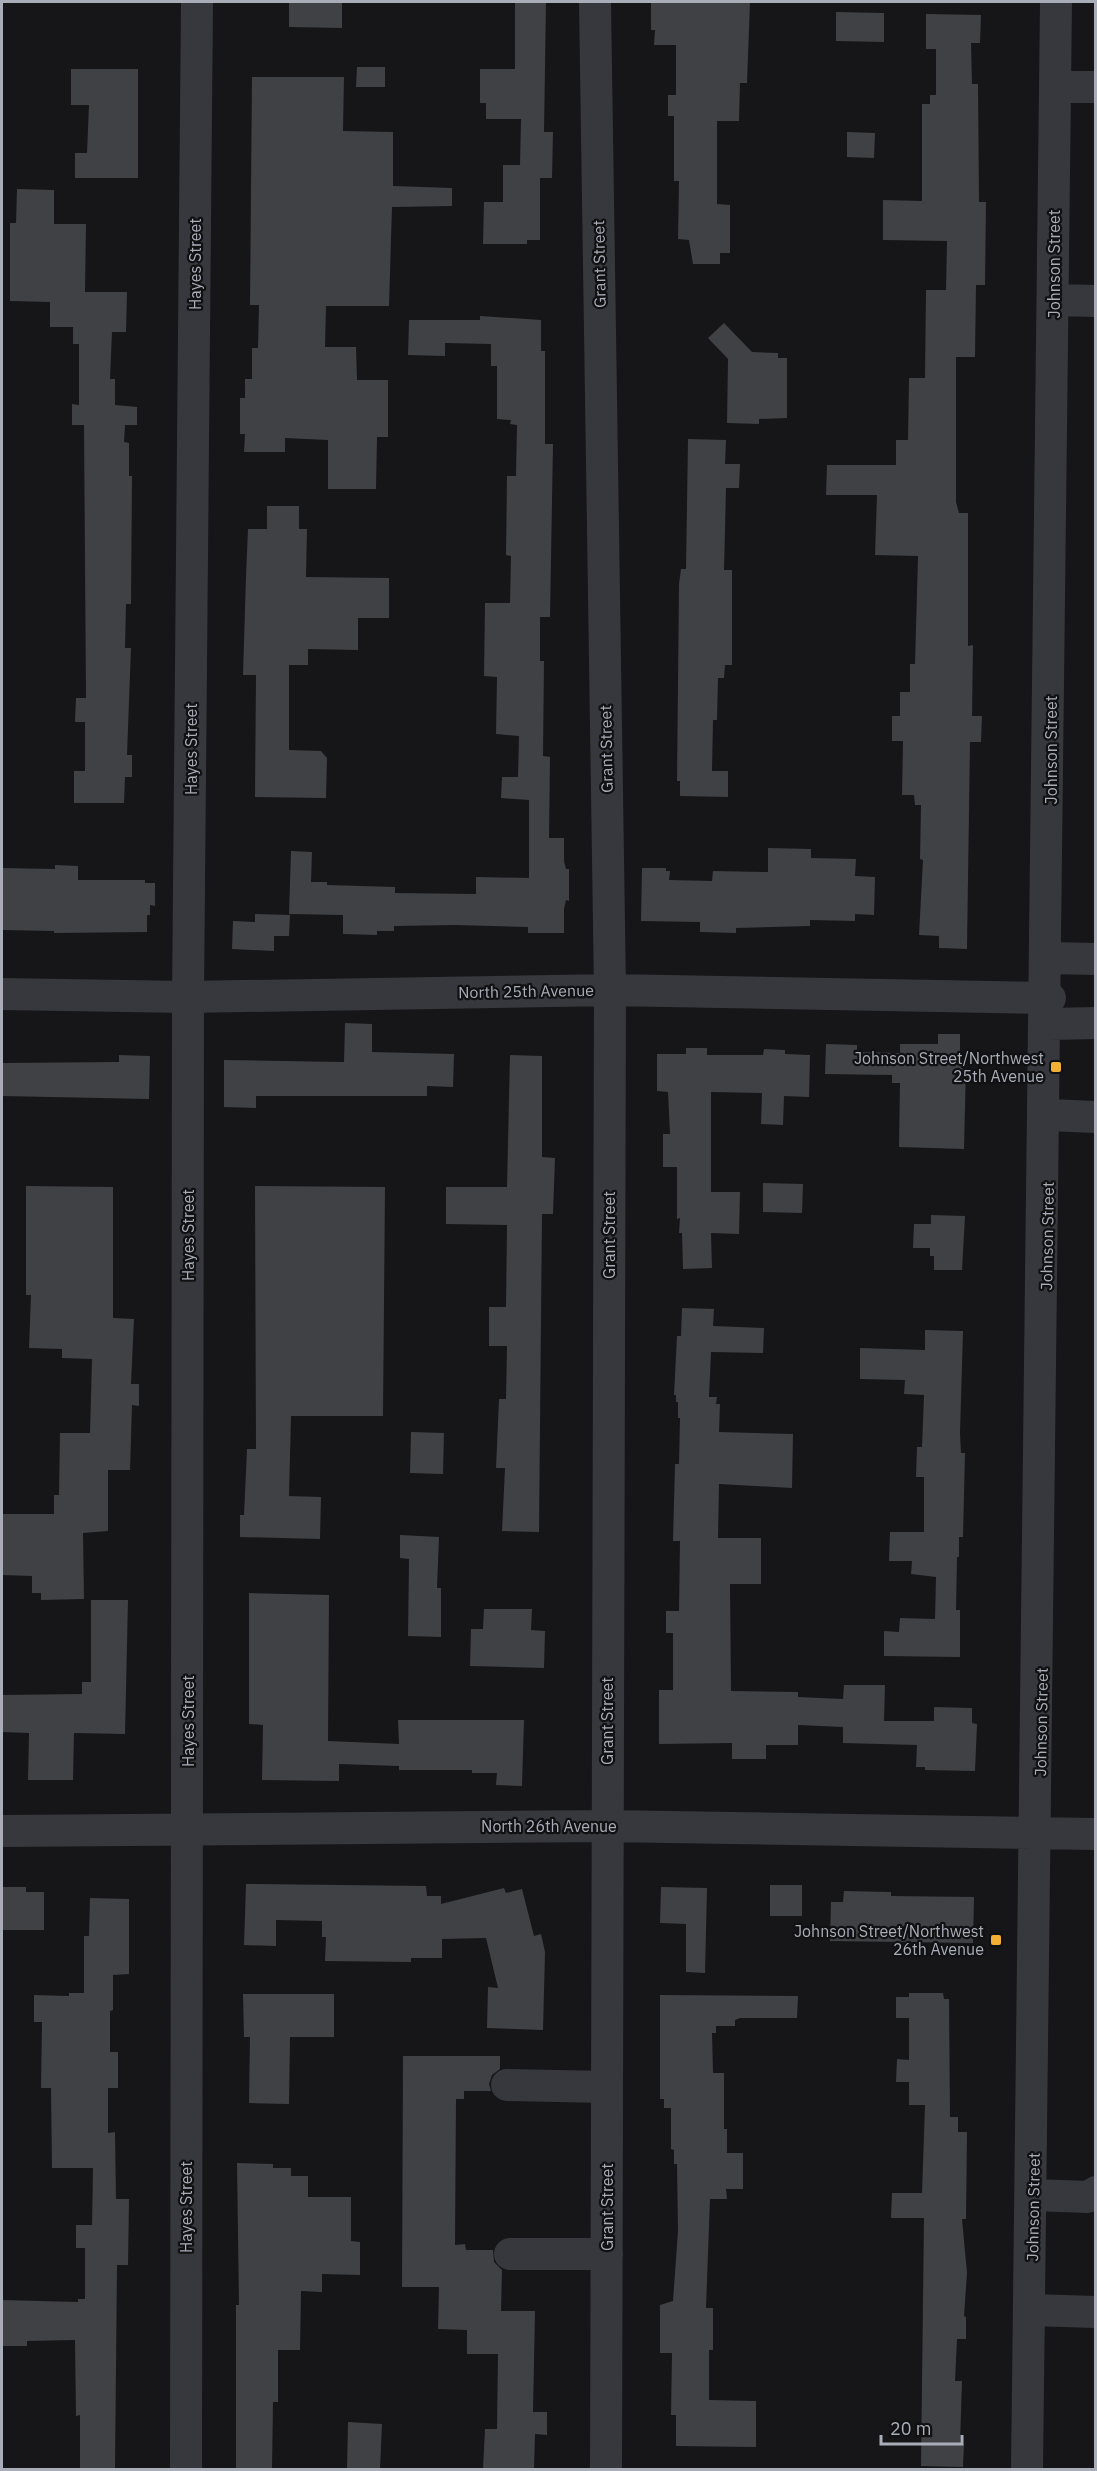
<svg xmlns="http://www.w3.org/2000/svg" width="1097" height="2471" viewBox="0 0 1097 2471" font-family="'IBM Plex Sans',sans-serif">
<rect width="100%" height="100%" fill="#161618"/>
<path fill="#404145" d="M289,2h53v26l-53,-1z
M515,2h31l-2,130h9l-1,46h-12v62h-13v4h-44l1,-42h19v-37h17l1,-46h-35v-16h-6v-34h35z
M651,2h99l-3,81h-7l-1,38h-22v83l13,1v48h-10v11h-27l-4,-24 -11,-1 1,-58h-5v-65h-6v-21h8v-50h-22l1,-15h-4z
M836,12l48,1v29l-48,-1z
M926,14l55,1 -1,28h-9l1,41h6l1,118h7l-1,83h-9l-1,72h-19v145l3,11h9v133l5,-1 -1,71h10l-1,26h-11l-3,207 -28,-1v-12l-20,-1 4,-75 -3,-1 1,-54h-6l-1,-10h-12l1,-54h-11v-25h8v-24h10v-28h5l3,-108 -43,-1 2,-60h-51l1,-30h69v-25h12l1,-62h16l1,-88h20l1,-49 -64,-1v-40l39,1v-97h8v-9h6v-46h-10z
M357,67h28v20h-29z
M71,69h67v109h-63v-25h12l2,-48h-18z
M252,77h92l-1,54 50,1v54l59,2v18l-60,1 -3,99h-63l-1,41h31l1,33h31v57h-11l-1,52h-48v-49l-43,-2v14h-41l1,-18h-5v-36h5v-19h7v-31h6l1,-43h-9z
M847,132l28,1 -1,25 -27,-1z
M17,189l37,1v34h32l-1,68h42l-1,40h-14l-2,47h5v26l22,2v18h-12l-1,17 5,1v33h3l-1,128h-5l-1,44h6l-4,107h5v22h-7l-1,26h-50v-32h11v-49h-10l1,-24h10l-2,-273h-12v-21l7,1v-61h-6v-17h-23v-25l-40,-1v-78h6z
M480,316l61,4v31h4v93h8l-3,173h-10v44h4l-1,95 7,1 -1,81h15v23l2,8h3v32l-3,-1 -2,9v24h-36v-6l-73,-2 -61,1v5h-17v4l-34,-1v-19l-54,-1 2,-63 21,1 -1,30h16v3l68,2v6l81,1v-17l53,1v-78l-28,-2 1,-21h16l1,-41 -23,-2 1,-57 -13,-1 1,-73h25l1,-47 -5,-1 1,-79h9l1,-51 -7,-1 1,-4 -14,-1v-53h-6v-22l-46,-1v13l-37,-1 1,-35h71z
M724,323l28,29 26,1v5h9v60l-28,1v5l-32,-1 1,-64 -20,-21z
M688,439l38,1 -1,24h15l-1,24h-13l-2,82h8v95h-7l-1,13h-6l-1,42h-4l-1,51h16v26l-48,-1v-15h-3l2,-197 2,-15h5z
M267,506h32v23h8l-1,48 83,1v40h-31v32l-50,-1v16h-19v85l32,1 6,7 -1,40 -71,-1 1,-122h-13l3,-99 2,-47h19z
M768,848l43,1v9l45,1 -1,17 20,1 -1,38 -19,-1v7l-45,-1v6l-74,2v5l-36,-1v-10l-59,-1 1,-53h24v3h4l-1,9 43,1 1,-10 55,1z
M55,865l23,1v14h67v3h10v23l-5,-1v10h-3v17l-93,1v-2l-52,-1v-62l53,1z
M255,914l35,1 -1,21h-15v15l-42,-2 1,-28 22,1z
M345,1023l27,1v28l82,2 -1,33 -26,-1v10h-171v12l-32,-1v-47l120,2z
M938,1034h22v30l6,1 -2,84 -65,-2 1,-64h-8v-8l-67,-1 1,-30 31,1v7l43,1v-9h38z
M686,1048h21v7h56l1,-6 21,1v4l25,1 -1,42 -25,-1 -1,29 -22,-1 1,-31 -51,-1v100h29l-1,42 -28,-1 1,35 -29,1 -1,-36h-3l1,-15 -3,1v-52h-14v-33h7l-2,-42 -11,-1v-37h29z
M119,1055l31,1 -1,43 -147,-3v-33l117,-1z
M510,1055l32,1v101l13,1 -2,56h-11l-3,318 -37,-1 3,-63h-9l3,-69h7l1,-53h-18v-39h17l1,-82 -61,-1v-37h61z
M763,1183l40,1 -1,29 -39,-1z
M26,1186l87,1v131l21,1 -3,65h8v22l-7,-1 -2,65h-22v61l-25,2 1,66 -43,1v-7h-9v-17l-30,-1v-61h52v-19h5l1,-62h30l2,-74 -30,-1v-9l-33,-1 2,-53h-5z
M255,1186l130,1 -2,229h-92l-2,80 32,1 -1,42 -80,-2v-22h4l3,-66h9z
M931,1215l34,1 -3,54h-28v-14h-4v-8h-17l1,-24h17z
M682,1308l32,1 -1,17 51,2 -1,25 -52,-1 -2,45h8l-1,7h4l-1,28 74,2 -1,54 -73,-4 -1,54h43v46h-31l1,107 67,1v5l45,2 1,-14h41l-1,36h50v-14l38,1v15l5,1 -2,47 -50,-1v-3h-9l1,-22 -74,-2v-16l-45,-2v20h-32v14h-34v-16l-73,1v-54h14v-57h-7v-22h13l1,-70h-7l2,-77h4l1,-46h-2v-16h-2v-7h-2l3,-59h4z
M925,1330l38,1 -3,102 1,20h4l-2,84h-4v20h-2l-1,53h4v47l-76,-1v-25l15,1 1,-14 35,1 1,-42 -25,-3 1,-13h-23l1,-29h34v-55h-8l1,-30h5l2,-52 -20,-1 1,-14 -45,-1v-31l65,2z
M411,1432l33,1 -1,41 -33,-1z
M400,1535l39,2 -2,51h4v49l-33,-1 1,-77 -9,-1z
M249,1593l80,2 -1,146 71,3 -1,-24h126l-2,66 -26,-1 1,-12h-25v-3h-73v-4l-60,-2v17l-77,-1 1,-55 -14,-1z
M91,1600h37l-3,134 -51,-1 -1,47h-45l1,-47 -27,-1v-37l80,-1v-12h9z
M484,1609h48l-1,21 14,1 -1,37 -74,-2 1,-37h12z
M246,1884l180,2 1,10h14v8l63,-16 2,5 16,-4 12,47 7,-2 4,18 -2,78 -56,-2 1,-41 10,1 -12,-50 -44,1v19h-31v4l-86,-1 1,-24h-4v-16l-46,-1v26l-32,-1z
M770,1885h32v31h-32z
M2,1887h24v5h18v38h-42z
M661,1887l46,1 -2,85 -19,-1v-48l-26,-1z
M844,1891l47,1v4l83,1 -1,46 -143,-2 1,-39h12z
M90,1898l39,1v75l-16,1v35l-3,1v41h8v36h-10v45l7,-1 1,67h13l-1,66h-11l-2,204h-35v-54l-4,1 -1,-76 -48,1v5h-25v-46l76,2v-3h7v-51h-9v-23h16l1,-57h-41l-1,-80h-10l1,-66h-8v-27l35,1v-3h15v-57h5z
M909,1993h34l1,6h5l1,118h8v15h9l-1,87h-4l5,54 -3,43 2,1v22h-9l-2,42h7l-2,63h4l-1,23 -42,-1 3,-248h-33l1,-25h30l3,-88h-16v-23h-13l1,-23 12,1v-42h-13v-21h13z
M243,1994h91v43h-44l-1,67 -40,-1 1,-66h-6z
M660,1995l138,1 -1,22h-57l-5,2v6h-19v7h-4l1,40h11v56h3v24h16v36h-17l1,10h-17l-4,109h7v42h-4v50l47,1v46l-80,-1v-31h-5l1,-62h-12v-48l13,-4 5,-70 -1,-67h-3v-14l-3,-1v-41h-7v-9h-4z
M403,2056h97v13l-8,6 -3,9 2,7h-27v8h-8l-1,146 10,-1 1,6h27l1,12 8,8 -1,41h34l-2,101h14v23l-12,-1 -1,35h-51l2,-40h12l1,-75h-31v-24l-29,-1 1,-42h-37z
M237,2163l36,1v4h18v8h17v21h43v44l9,1v33l-38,-1v18l-21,-1 -1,59h-22v52h-5l-1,67h-36v-164h3z
M348,2422l34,2 -2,45h-33z"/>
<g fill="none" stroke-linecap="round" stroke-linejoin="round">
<path stroke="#37383d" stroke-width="32" d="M595,2l15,988 -4,1480
M1055,87h41
M1054,300l42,1
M1050,958l46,1
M2,994l186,3 422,-7 440,8
M1050,1024l46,-1
M1048,1115l48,2
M2,1831l605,-5 489,8
M507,2085l100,2
M1033,2195l55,2 8,-5
M510,2254h97
M1031,2310l65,2
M186,2470l2,-1473 9,-995
M1027,2470c17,-823 25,-1646 29,-2468"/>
</g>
<g fill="#f2b134" stroke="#111113" stroke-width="2">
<rect x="1050" y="1061" width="12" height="12" rx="3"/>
<rect x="990" y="1934" width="12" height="12" rx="3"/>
</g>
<g text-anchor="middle" stroke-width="4.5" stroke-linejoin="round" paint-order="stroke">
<g font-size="16" fill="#a8adb8" stroke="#111113">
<text transform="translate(195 264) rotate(-90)" y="6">Hayes Street</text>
<text transform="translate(599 264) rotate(-91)" y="6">Grant Street</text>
<text transform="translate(1054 264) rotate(-90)" y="6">Johnson Street</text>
<text transform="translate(191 749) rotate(-90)" y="6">Hayes Street</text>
<text transform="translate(606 749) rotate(-91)" y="6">Grant Street</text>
<text transform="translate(1051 750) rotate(-90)" y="6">Johnson Street</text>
<text transform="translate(526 991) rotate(-1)" y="6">North 25th Avenue</text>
<text transform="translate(188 1235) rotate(-90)" y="6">Hayes Street</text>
<text transform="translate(609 1235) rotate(-90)" y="6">Grant Street</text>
<text transform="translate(1047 1236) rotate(-89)" y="6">Johnson Street</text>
<text transform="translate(188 1721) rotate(-90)" y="6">Hayes Street</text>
<text transform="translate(607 1721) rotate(-90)" y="6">Grant Street</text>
<text transform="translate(1041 1722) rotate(-89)" y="6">Johnson Street</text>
<text x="549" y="1832">North 26th Avenue</text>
<text transform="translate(186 2207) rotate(-90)" y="6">Hayes Street</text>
<text transform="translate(607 2207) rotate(-90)" y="6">Grant Street</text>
<text transform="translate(1033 2207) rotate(-89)" y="6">Johnson Street</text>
</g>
<g font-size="16" fill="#a8adb8" stroke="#111113" text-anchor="end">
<text x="1044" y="1064">Johnson Street/Northwest<tspan x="1044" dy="18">25th Avenue</tspan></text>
<text x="984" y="1937">Johnson Street/Northwest<tspan x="984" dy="18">26th Avenue</tspan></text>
</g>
</g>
<rect width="1097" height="2471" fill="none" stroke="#a8adb8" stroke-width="6"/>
<path d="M881 2435v9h81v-9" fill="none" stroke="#a8adb8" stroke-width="3"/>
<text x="890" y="2435" font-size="18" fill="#a8adb8" stroke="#111113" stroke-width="4.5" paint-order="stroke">20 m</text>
</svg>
